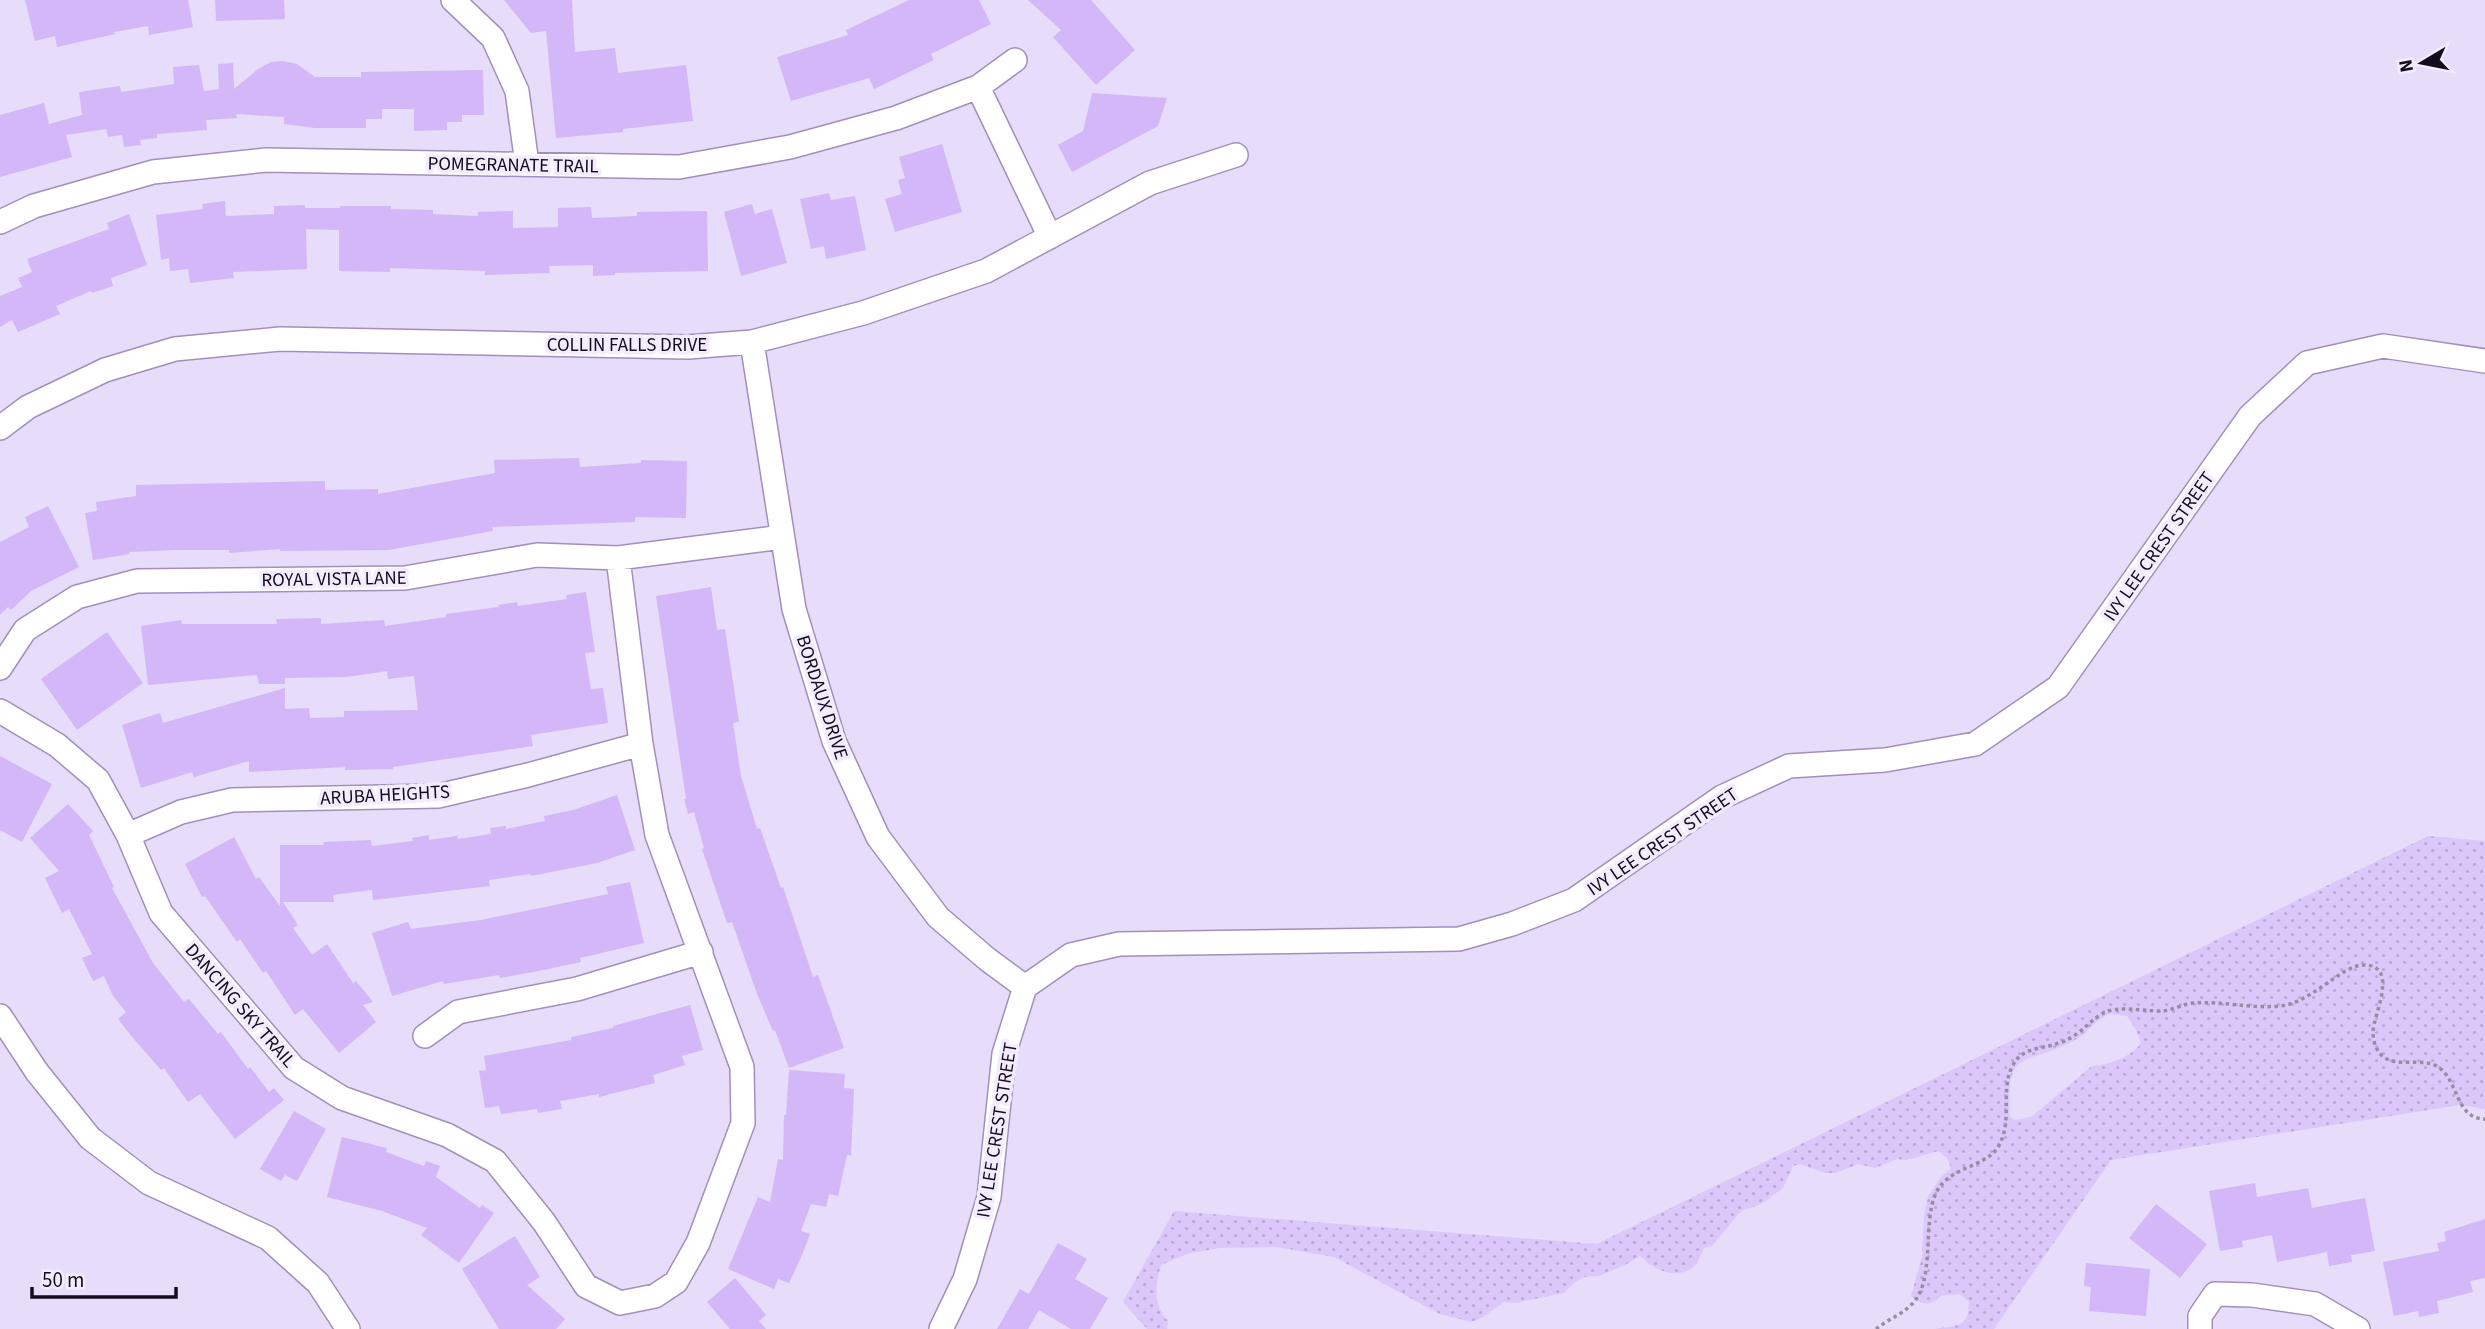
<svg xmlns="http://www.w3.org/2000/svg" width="2485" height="1329" viewBox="0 0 2485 1329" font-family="'Source Sans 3',sans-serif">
<defs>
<pattern id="grass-dots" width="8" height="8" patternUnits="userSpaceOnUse" patternTransform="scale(1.75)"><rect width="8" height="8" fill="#dcc7fa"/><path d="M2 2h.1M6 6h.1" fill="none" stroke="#bcaad6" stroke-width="1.8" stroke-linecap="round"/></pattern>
</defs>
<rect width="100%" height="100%" fill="#e7dcf9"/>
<path fill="url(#grass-dots)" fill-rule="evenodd" d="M2428,836l57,5v268l-25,-4 -349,55 -117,169h-59c21,-4 34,0 34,-27l-9,-8 -19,2c-11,11 -19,9 -30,0l11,-39 2,-41 4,-19 12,-19 11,-10 -4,-10 -9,-7 -32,9 -9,-1 -22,9 -17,-4 -22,9h-11l-25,-9 -7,2 -10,22 -22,16 -20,7 -29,35 -8,2c-3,7 -6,16 -12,20 -18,12 -39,1 -52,-12l-15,9 -26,11 -15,1 -9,5 -11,11 -48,10 -12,-1 -21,15 -11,5 -32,-8 -106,-57 -57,-10 -58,1 -32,6 -26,11c-6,21 -8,40 7,56l-1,8h-20l-24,-27 51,-91 423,33zM2110,1014l17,2 9,14 5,13c-9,14 -33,22 -49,23l-61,51 -16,3 -5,-3c-5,-73 17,-50 65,-77 13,-7 20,-20 35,-26z"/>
<path fill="#d3b7f8" d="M25,0h163l5,27 -44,8 -1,-9 -34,6 1,2 -58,13 -2,-11 -20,5z
M215,0h69l1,19 -69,2z
M504,0h68l3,52 40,-4 3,25 68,-8 7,56 -70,8v3l-67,6 -10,-107 -15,2z
M909,0h70l12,24 -60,30 3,6 -60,29 -5,-11 -78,23 -14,-44 71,-22 -2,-5z
M1028,0h63l44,50 -39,35 -43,-48 8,-7z
M283,61l14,3 18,13h46v-5l122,-2 1,45h-22v7h-15v8l-33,1v-22h-32v10h-16v9h-51l-31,-4v-7l-48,-3 1,4 -31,2 1,10 -50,4v4l-17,2 1,5 -17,2 -2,-12 -14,2 -2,-8 -40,6 6,22 -72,20v-62l44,-12 5,21 33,-9 -3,-23 41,-6 1,6 53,-8 -1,-17 26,-2 5,26 15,-2 -1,-25 15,-1 1,26 24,-20 13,-7z
M1092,93l75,5 -9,28 -86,46 -14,-27 25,-14z
M942,144l20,68 -67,20 -10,-33 17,-5 -4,-14 7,-2 -6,-21z
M829,193l2,7 24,-4 11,54 -40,9 -2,-13 -13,3 -11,-50z
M225,201l1,15 48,-2v-8l31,-1v3h35v-2h51v3l42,1v4l45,2v-4l35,-1v17l45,-1v-19l33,-1 1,11 45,-2v-4l70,-1 1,60 -93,2v2l-22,1v-11l-44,1 1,7 -65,2v-4l-95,-3v4l-51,-1v-41l-33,-1 1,40 -74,3 1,6 -44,5 -2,-14 -18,2 -1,-13 -8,2 -5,-45 47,-6 -1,-5z
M752,204l3,10 17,-5 15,54 -46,13 -17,-64z
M129,214l18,51 -36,13 2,8 -21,7 -1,-2 -35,15 4,8 -42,18 -6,-12 -12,7v-31l22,-9 -4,-9 14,-6 -5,-13 82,-30 -2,-6z
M579,458l1,9 61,-4v-3l46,1 -1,57 -51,-1v5l-143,5 1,4 -104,19 -109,1v-2l-51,4v-3h-54l-46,2 1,2 -37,6 -8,-47 12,-2 -1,-9 40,-6v-11l189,-4v9l53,-1v5l117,-21 -1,-13z
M48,506l31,61 -48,24 -20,19 -3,-3 -8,8v-73l29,-15 -4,-10z
M711,587l6,43 8,-1 14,93 -6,1 8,53 16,53 3,-1 21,60 2,-1 30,90 5,-2 26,73 -55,20 -14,-38 -2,1 -16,-37 -25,-72 -5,1 -25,-74 2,-1 -10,-36 -6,2 -4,-15h2l-30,-203z
M586,592l9,60 -10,1 6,36 12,-1 5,35 -77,12 2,11 -140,21v2l-48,1v-3l-96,5v-11l-55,16 -2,-5 -51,16 -19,-63 38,-12 3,10 122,-35v21l24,-1 1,10 34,-1v-6l74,-1 -4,-34 -26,3 -1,-8 -40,6 -62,1v6h-26l-2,-9 -109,10 -7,-59 40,-6 1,4h95l-1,-5 45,-1v6l63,-4 1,6 61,-9v-3l53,-7 -1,-2 19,-3 1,4 49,-7 -1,-4z
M107,632l36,51 -66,47 -36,-51z
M0,756l52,28 -30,58 -22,-12z
M617,795l18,55 -38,13 -66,13 -1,-2 -41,6 1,6 -117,14 -1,-10 -39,5 1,7h-51l15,23 -5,3 19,27 15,-11 26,39 3,-2 17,21 -10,3 13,17 -37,31 -36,-44 -8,6 -29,-44 -3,2 -23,-34 -3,3 -32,-46 -3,1 -17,-33 49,-27 22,42 3,-2 21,29v-61h43l1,-3 47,-2 1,6 41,-5 -1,-3 17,-3v5l28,-4 1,3 33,-5 -1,-6 16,-2v3l39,-8 -1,-5 29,-6z
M68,804l25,27 -4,4 25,52 -2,1 41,75 31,39 5,-3 29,35 3,-2 27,37 2,-2 19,25 5,-4 10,12 -49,39 -35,-45 -12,8 -24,-34 -3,2 -28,-32 -15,-19 8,-7 -13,-16 -9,-20 -11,5 -11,-23 10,-4 -23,-45 -7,4 -17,-35 14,-7 -29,-33z
M630,882l14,61 -64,15 1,4 -37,8 -44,8 -1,-3 -55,9 -1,-3 -51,15 -20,-63 36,-11 3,7 70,-9 127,-26 -2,-7z
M690,1005l13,45 -21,6 3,9 -32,10 2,8 -56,14v-3l-39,7 2,8 -24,4 -1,-4 -36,5 -2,-8 -14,2 -6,-37 7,-1 -2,-14 87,-16v-3l42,-9v-2z
M789,1070l56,4 -1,14 10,1 -3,66h-4l-9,41 -9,-2 -3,13 -15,-3 -10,27 9,3 -8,21 -13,28 -11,-4 -4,10 -46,-20 30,-72 12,5 8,-43 5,1 1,-45h2z
M294,1111l32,18 -29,52 -12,-6 -4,6 -21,-12z
M342,1137l45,11 -1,4 38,14 2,-5 14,5 -4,11 44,31 2,-3 12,8 -35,50 -38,-28 6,-7 -45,-17 -55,-14z
M2255,1183l2,14 51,-9 4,20 53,-10 10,53 -24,4 1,7 -23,4 -2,-14 -50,10 -5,-27 -30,6 1,6 -23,4 -11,-60z
M2156,1204l51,40 -27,34 -51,-40z
M2485,1219v59l-15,3 3,11 -36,9 2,12 -20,4 -1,-6 -24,5 -11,-54 56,-11 -2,-8 9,-2 -2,-9z
M515,1236l25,41 -13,8 38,34 -9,10h-57l-37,-60z
M1058,1243l29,16 -12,20 33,19 -18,31h-19l-32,-19 -11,19h-31l23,-40 9,5z
M2086,1263l64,6 -4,47 -57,-5 2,-24 -7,-1z
M735,1278l31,37 -7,6 7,8h-36l-23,-27z"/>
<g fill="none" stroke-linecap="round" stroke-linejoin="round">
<g stroke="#a28fbc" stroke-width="26">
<path id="minor" d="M453,0l40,38 24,53 10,73
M978,87l72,150
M0,222l34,-16 119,-34 113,-12 413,7 111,-20 106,-29 82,-31 37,-27
M752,342l42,267 40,132 44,96 60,80 49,42 38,28
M0,428l28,-21 77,-37 70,-21 105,-10 408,8 64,-5 111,-29 123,-42 164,-88 86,-28
M0,668l25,-38 52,-33 60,-16 268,-3 132,-23 81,3 164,-21
M0,711l57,34 41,35 30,55 33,78 133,155 48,30 105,37 48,26 49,61 42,64 34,17 35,-7 21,-14 22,-39 45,-120 -1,-56 -85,-232 -16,-91 -23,-186
M128,835l53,-23 51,-12 206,-4 90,-21 113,-31
M0,1016l37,56 53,66 59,45 119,55 50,45 30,46
M425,1036l33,-24 119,-23 124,-37
M941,1329l24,-50 24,-82 15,-143 21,-67 46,-32 48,-11 340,-5 53,-15 62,-24 148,-103 67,-31 96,-6 90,-16 83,-57 192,-271 57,-53 76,-17 102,15
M2200,1329v-13l15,-22 37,1 63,9 43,25"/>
</g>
<path stroke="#968ca4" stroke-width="3.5" stroke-dasharray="3.5 3.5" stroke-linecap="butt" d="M1876,1329c11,-9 25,-14 35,-24 25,-22 11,-83 25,-112 13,-27 49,-25 62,-46 16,-26 1,-57 15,-82 9,-18 30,-16 46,-22 25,-8 32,-28 53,-33 16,-3 31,1 47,1 12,1 24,-8 36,-8 28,-2 57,6 85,3 30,-2 63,-42 84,-41 36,0 9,51 9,67 0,5 1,11 3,15 11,26 45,8 62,20 21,13 17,52 47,52"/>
<use href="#minor" stroke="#fff" stroke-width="23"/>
</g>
<g text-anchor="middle" stroke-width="7" stroke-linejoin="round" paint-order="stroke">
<g font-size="19" fill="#140c1d" stroke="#f3ebfe">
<text transform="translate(513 164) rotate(1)" y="7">POMEGRANATE TRAIL</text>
<text x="627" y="351">COLLIN FALLS DRIVE</text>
<text transform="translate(2158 546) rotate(-55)" y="7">IVY LEE CREST STREET</text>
<text transform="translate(334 578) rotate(-1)" y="7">ROYAL VISTA LANE</text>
<text transform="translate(823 697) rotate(72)" y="7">BORDAUX DRIVE</text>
<text transform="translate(385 794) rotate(-3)" y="7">ARUBA HEIGHTS</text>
<text transform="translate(1662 841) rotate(-34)" y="7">IVY LEE CREST STREET</text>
<text transform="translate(241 1005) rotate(49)" y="7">DANCING SKY TRAIL</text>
<text transform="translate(996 1130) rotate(-81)" y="7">IVY LEE CREST STREET</text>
</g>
</g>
<g transform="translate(2422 63) rotate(260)" stroke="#f3ebfe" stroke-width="5" paint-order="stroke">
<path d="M0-5L12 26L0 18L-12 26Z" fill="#140c1d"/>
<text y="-10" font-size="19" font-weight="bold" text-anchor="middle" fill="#140c1d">N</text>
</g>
<path d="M32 1287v10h144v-10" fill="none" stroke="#140c1d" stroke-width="3.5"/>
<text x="42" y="1287" font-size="21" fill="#140c1d" stroke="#f3ebfe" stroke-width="5" paint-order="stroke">50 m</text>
</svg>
